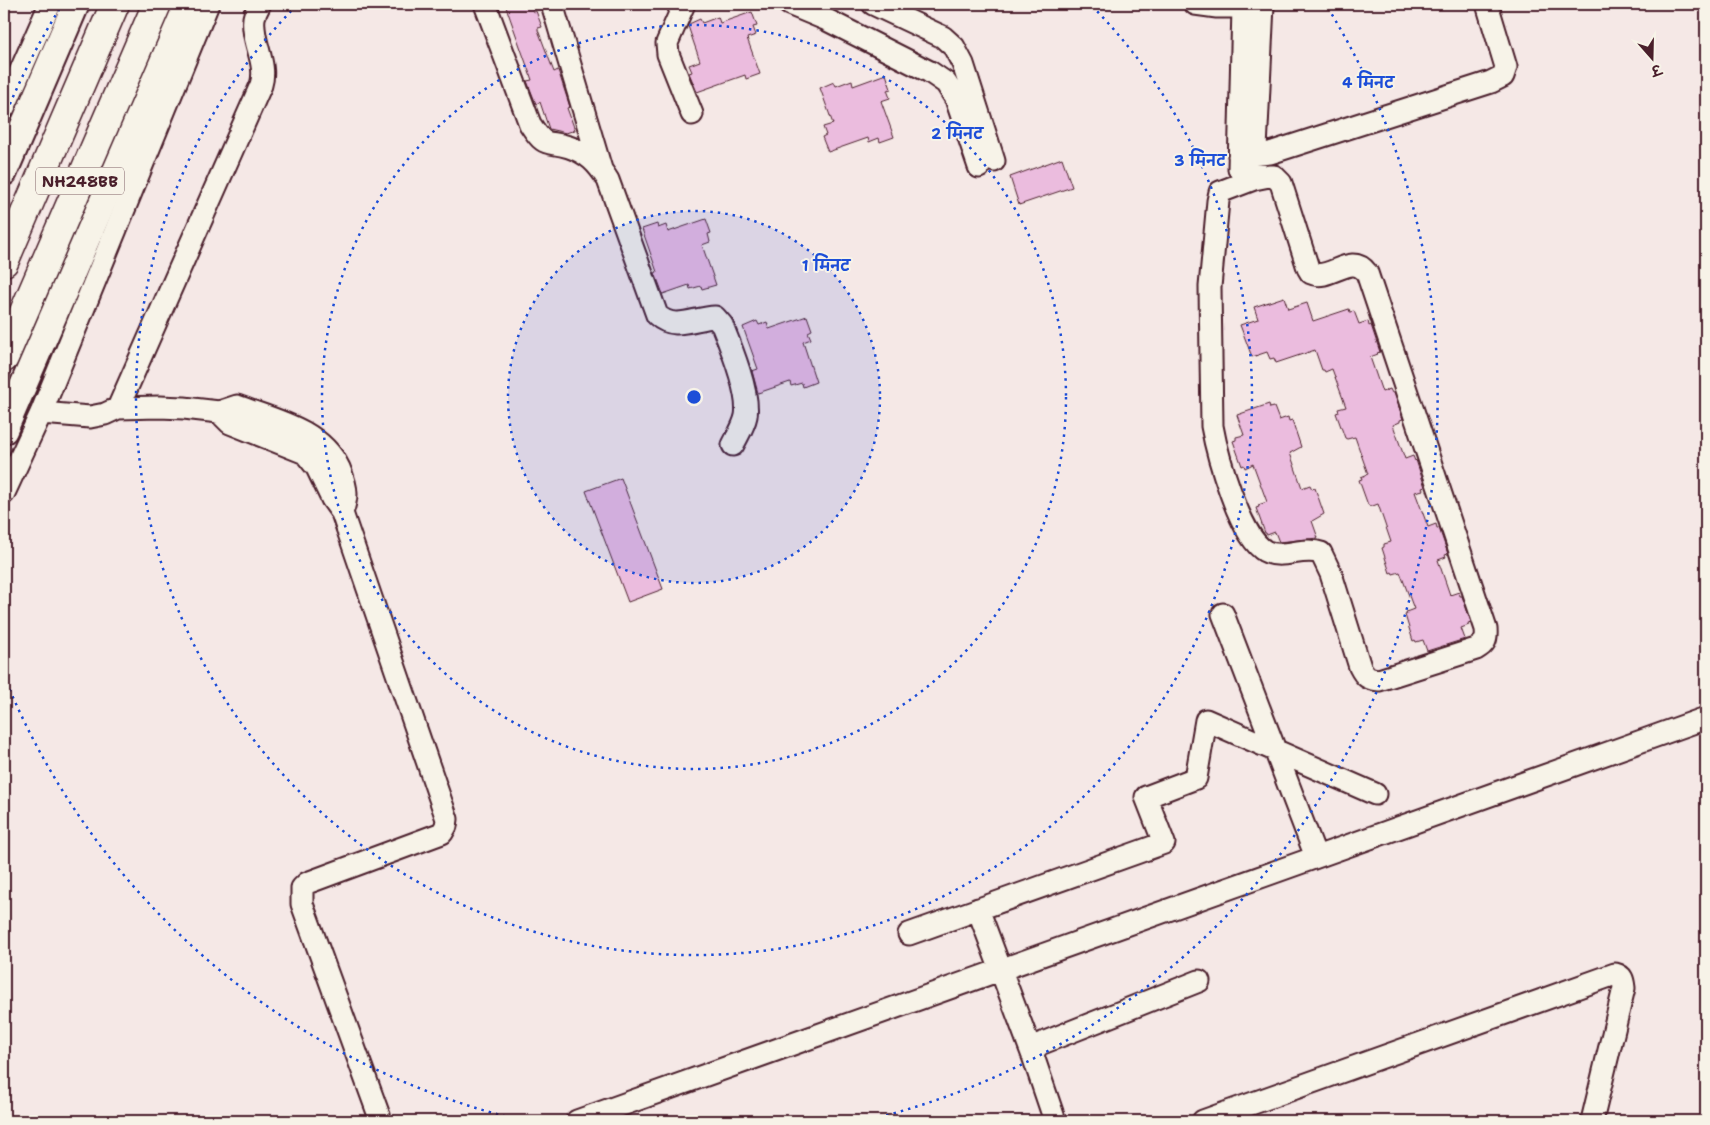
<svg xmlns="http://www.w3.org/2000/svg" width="1710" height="1125" viewBox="0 0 1710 1125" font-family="'Shantell Sans','Playpen Sans Deva',sans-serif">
<rect width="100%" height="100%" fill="#f5e8e6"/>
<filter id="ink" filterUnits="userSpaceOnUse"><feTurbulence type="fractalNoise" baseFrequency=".02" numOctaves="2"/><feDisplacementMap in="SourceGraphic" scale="10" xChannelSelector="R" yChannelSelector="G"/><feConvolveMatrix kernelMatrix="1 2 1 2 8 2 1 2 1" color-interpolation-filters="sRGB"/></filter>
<g filter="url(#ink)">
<path fill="#ebbcde" stroke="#4a1f2b" d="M505,4h26l3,8 2,-1 6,16 -4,1v2l16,42 4,-2 12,37 -3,1 8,22 -9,3 -17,-4 -9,-27 -4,2 -9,-23 5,-1z
M752,12l5,14 -4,1 3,8 -9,3 13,36 -14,5 -1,-4 -48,17 -8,-19 3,-1 -3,-7 11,-4 -12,-35 1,-2 11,-5 2,4 16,-6 2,6z
M886,74l5,15 -4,1 3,8 -9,3 13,36 -14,5 -1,-4 -10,4 -1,-4 -40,14 -6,-15 4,-2 -3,-8 10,-3 -13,-36 14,-6 2,4 16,-6 1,6z
M1062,158l10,29 -53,18 -9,-28z
M706,219l5,14 -3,1 2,8 -8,3 14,40 -14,4 -1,-3 -11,3 -1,-4 -26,9 -8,-21 2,-1 -15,-43 15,-5 1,4 8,-3 2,7z
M1284,297l4,12 19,-6 6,18 36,-12 1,3 4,-1 5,13 9,-3 1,5 2,-1 9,27 -3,1 1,1 -8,3 12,35 8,-3 2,4h2l9,26 -3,1v2l-7,3 12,34 8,-3 2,5 1,-1 9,27 -3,1 1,2 -8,2 13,35 8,-3 1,4h2l9,26 -3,1 1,2 -8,3 12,35 9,-3 1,4h2l9,26 -3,1 1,2 -8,3 4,11 -38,12 -4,-11 -7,2 -1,-2 -2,1 -8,-26 2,-1 -1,-2 8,-3 -14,-37 -7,2 -1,-2 -2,1 -8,-25 2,-1v-3l7,-2 -13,-38 -8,3 -1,-2h-1l-9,-25 3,-1 -1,-2 7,-3 -13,-37 -8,2 -2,-1 -9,-25 3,-1 -1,-3 8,-2 -14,-38 -7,3 -1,-2h-2l-7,-20 -39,13 -2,-5 -4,1 -3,-7 -15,5 -12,-32 18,-6 -4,-12z
M807,316l5,14 -4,2 3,7 -8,3 13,40 -13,5 -1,-4 -11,3 -1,-4 -32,11 -6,-22 6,-2 -15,-42 14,-6 2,4 8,-3 2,7z
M1269,404l1,4 4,-1 5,13 9,-3 1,4 3,-1 9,27 -11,6 12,35 8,-3 2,4 3,-1 9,26 -12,7 6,17 -39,4 -4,-10 -8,3 -1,-2h-1l-9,-25 3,-1 -1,-2 9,-3 -14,-38 -8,4 -1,-3 -2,1 -9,-25 3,-1v-3l8,-2 -7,-20z
M621,478l42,111 -35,13 -42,-111z"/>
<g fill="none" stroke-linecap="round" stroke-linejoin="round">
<g stroke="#4a1f2b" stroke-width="25">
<path id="minor" d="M485,4l45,120c16,25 16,16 39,23 19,6 29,17 39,33l49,135c17,16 37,3 58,2l7,8c9,22 28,68 24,91 -2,10 -8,19 -13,29
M552,4l49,165
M684,4l-17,39 1,11 24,60
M789,4l36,15 105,53 16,11 10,16 23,68
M873,4l70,33 11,10 9,17 31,97
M1195,4l22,3h38
M4,108l46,-104
M1239,156l31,-3 221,-71 12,-6 3,-9 -19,-63
M1239,169l4,-162
M1255,169l8,-164
M1269,176h5l7,7 27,85 3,5c19,9 40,-22 56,0l119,356c1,11 -1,15 -10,20l-97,31c-11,-1 -14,-3 -19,-13l-29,-93 -10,-21c-18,-7 -39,7 -56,-2 -25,-14 -48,-97 -53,-125l-2,-139 8,-86 2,-9 34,-13z
M118,408l143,-323c7,-22 -10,-44 -7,-67 1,-5 4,-10 6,-14
M219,412l11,11 75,30 12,15 15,31 10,14 105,306 -1,7 -4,7 -135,50 -5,5v16l79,217
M41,413l49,4 15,-3 13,-6 41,-1 25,1 35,4 18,-6c37,14 83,23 102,62 3,7 7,17 7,26 0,6 -2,13 -4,19
M4,493l37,-80 167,-409
M1223,614l90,235
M978,909l55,147
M909,934l255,-91 -18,-46 50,-19 10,-58 169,74
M577,1121l1129,-403
M1055,1121l-22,-65 2,-7 5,-5 159,-63
M1203,1121l412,-147c8,2 8,6 9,14l-32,133"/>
</g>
<g stroke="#4a1f2b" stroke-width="30">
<path id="major" d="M4,172l72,-168
M4,430l184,-426"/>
</g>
<g stroke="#4a1f2b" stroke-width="31">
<path id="highway" d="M4,262l111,-258
M4,358l153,-354"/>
</g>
<use href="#minor" stroke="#f7f3e8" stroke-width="21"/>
<use href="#major" stroke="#f7f3e8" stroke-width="26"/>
<use href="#highway" stroke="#f7f3e8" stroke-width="28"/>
</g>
</g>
<circle cx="694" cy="397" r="186" fill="#1d4ed8" fill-opacity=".12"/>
<g fill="none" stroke="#1d4ed8" stroke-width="2.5" stroke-dasharray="2.5 5">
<circle cx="694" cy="397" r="186"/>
<circle cx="694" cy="397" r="372"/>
<path d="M1092 6A558 558 0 1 1 296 6"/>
<path d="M520 1120A744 744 0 0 1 4 676M4 118A744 744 0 0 1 60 8M1328 8A744 744 0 0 1 868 1120"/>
</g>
<g text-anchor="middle" stroke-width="4" stroke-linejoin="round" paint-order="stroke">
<rect fill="#f7f3e8" stroke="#7e5f64" stroke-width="1" x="36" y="167.5" width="88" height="27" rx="4"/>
<g font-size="16" font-weight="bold" fill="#4a1f2b">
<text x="80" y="187">NH248BB</text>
</g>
</g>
<circle cx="694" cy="397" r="8" fill="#1d4ed8" stroke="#f7f3e8" stroke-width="2.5"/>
<g font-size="15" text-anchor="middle" font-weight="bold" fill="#1d4ed8" stroke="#f7f3e8" stroke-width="4" stroke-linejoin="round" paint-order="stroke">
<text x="1368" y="88">4 मिनट</text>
<text x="957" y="139">2 मिनट</text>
<text x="1200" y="166">3 मिनट</text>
<text x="826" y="271">1 मिनट</text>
</g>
<rect width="1710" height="1125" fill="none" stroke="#f7f3e8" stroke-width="20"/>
<rect x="10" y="10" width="1690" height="1105" fill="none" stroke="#4a1f2b" stroke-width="2" filter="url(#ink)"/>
<g transform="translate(1652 58) rotate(160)" stroke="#f7f3e8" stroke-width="4" paint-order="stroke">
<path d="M0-4L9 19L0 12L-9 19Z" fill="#4a1f2b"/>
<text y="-8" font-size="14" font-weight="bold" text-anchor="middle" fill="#4a1f2b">उ</text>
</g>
</svg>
